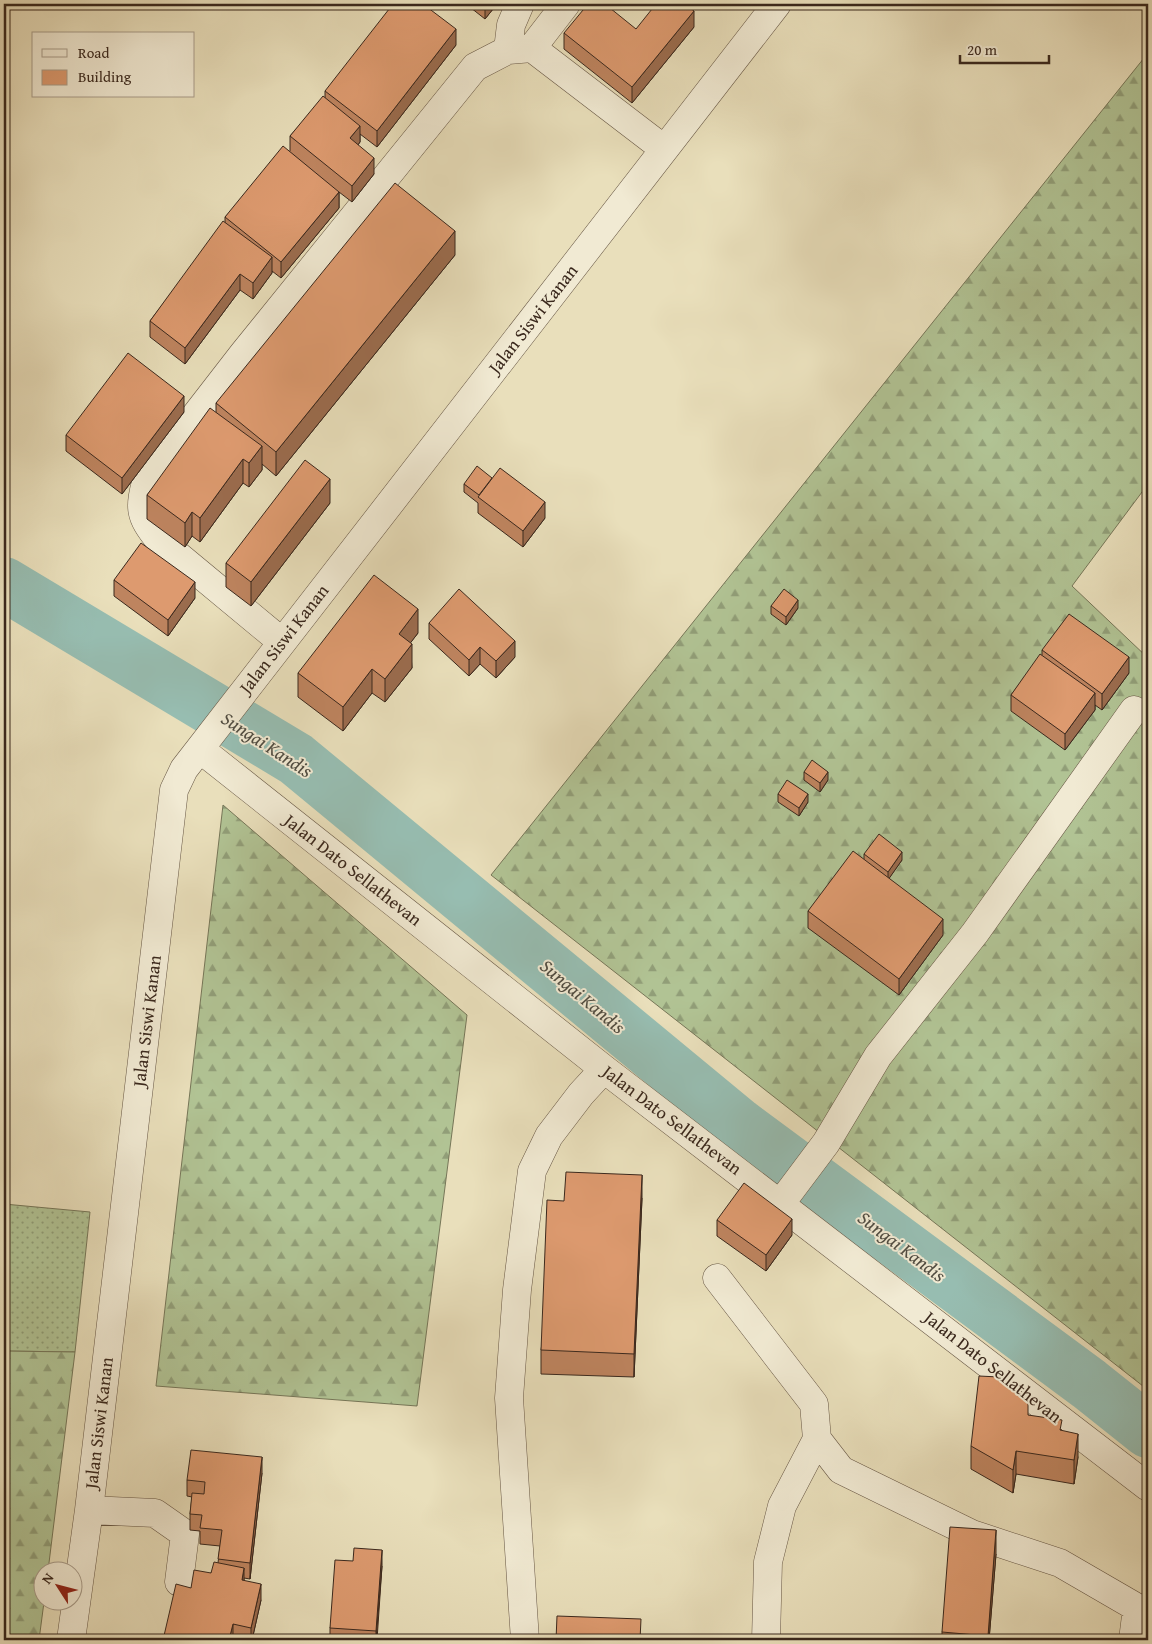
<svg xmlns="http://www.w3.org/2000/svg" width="1152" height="1644" viewBox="0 0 1152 1644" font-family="'Gentium Book Plus',serif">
<defs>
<pattern id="grass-dots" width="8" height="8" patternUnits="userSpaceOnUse" patternTransform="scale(1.25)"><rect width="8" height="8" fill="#b1c394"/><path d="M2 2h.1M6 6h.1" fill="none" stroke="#919e78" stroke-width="1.8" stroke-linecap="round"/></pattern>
<pattern id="forest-firs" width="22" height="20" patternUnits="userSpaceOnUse" patternTransform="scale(1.25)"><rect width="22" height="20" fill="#b1c394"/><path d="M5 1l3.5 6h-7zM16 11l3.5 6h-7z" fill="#919e78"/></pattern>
</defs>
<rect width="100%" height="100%" fill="#e9dfbb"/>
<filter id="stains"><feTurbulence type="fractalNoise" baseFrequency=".004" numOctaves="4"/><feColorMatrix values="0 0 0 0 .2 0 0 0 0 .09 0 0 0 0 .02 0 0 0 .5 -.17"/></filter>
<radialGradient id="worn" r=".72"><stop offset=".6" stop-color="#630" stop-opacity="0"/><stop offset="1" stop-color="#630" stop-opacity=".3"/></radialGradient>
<path fill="url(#grass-dots)" stroke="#767658" d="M4,1204l86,8 -15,140 -71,-1z"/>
<path fill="url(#forest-firs)" stroke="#767658" d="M1148,53v431l-76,102 76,72v732l-657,-515z
M223,805l244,210 -50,391 -261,-20z
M4,1351l71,1 -27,219 -6,1 2,30 -5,38h-35z"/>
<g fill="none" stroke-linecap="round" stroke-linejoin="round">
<path stroke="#97bdb1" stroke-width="54" d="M4,584l292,175 443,366 350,259 59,47"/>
<g stroke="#665644" stroke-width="29">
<path id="minor" d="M532,48l34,-44
M508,50l3,-25 9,-21
M282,642l-123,-102c-20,-25 -20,-31 -12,-62l96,-124 232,-287 33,-17 24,-2 132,101
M200,749l404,320 544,418
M781,1203l45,-60 52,-87 97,-123 159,-223
M717,1278l97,126 3,35 24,31 131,64 88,29 88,51
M89,1510l66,3 30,21 -6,48
M71,1640l18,-130 85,-720 10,-21 593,-765
M525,1640l-16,-242 8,-108 15,-119 17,-35 32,-42 23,-25
M766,1640l2,-78 14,-56 35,-67
M1133,1640l4,-32"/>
</g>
<use href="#minor" stroke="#f1ead3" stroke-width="28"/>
</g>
<path fill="#be845f" stroke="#3a281d" d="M466,4h31l-12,15z
M694,27l-62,76 -68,-54v-16l72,-4z
M456,45l-79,102 -17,-13v8l-2,3 16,29 -22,28 -13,-10v16l-58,70 -9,-7v2l-19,26 -13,-9 -55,74 -35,-27v-16l75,-98v-6l65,-66v-15l35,-38v-7z
M455,255l-179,221 -14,-12v6l-13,17 -6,-4 -43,59 -8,-6 -7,11 -38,-28v-24l69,-82v-10z
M184,412l-62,82 -56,-43v-16z
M464,484l81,34 -22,29 -45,-34v-10l-14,-11z
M330,503l-79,103 -25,-19v-24z
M114,580l81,18 -27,38 -54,-40z
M771,606l27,2 -12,17 -15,-11z
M429,623l86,34 -19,21 -16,-14 -11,12 -40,-37z
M418,633l-8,10 2,25 -27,34 -13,-9 -29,38 -45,-34v-24z
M1042,650l87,23 -27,37 -7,-5v5l-30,40 -54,-39v-16l31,-40z
M804,772l24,8 -8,12 -16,-12z
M778,794l30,8 -9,14 -21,-14z
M864,854l38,6 -13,18 54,57 -44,60 -91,-67v-17l56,-52z
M642,1198l-8,179 -93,-3v-24l23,-149z
M717,1220l75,15 -26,36 -49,-35z
M1028,1415l34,15 16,27 -4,27 -58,-10 -3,19 -42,-24v-23z
M262,1473l-12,106 -6,-1v2l17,20 -9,40h-89l28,-52 20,-15 7,-10 2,-17 -20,-2v-13l-10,-1v-16l2,-17 -5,-1v-16z
M996,1554l-7,86h-47v-8z
M353,1561l29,5 -5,74h-47v-12z"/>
<path fill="#9b6c4e" stroke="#3a281d" d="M485,4h12l-12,15z
M694,11v16l-62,76v-16z
M456,29v16l-79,102v-16z
M360,126v16l-10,13v-17z
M374,158v16l-22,28v-16z
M339,192v16l-58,70v-16z
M455,231v24l-179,221v-24z
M272,257v16l-19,26v-16z
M240,274v16l-55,74v-16z
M184,396v16l-62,82v-16z
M262,446v24l-13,17v-24z
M243,459v24l-43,59v-24z
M330,479v24l-79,103v-24z
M545,502v16l-22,29v-16z
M192,512v24l-7,11v-24z
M195,582v16l-27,38v-16z
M798,600v8l-12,17v-8z
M418,609v24l-19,25v-24z
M515,641v16l-19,21v-17z
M412,644v24l-27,34v-23z
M480,647v17l-11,12v-16z
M1129,657v16l-27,37v-16z
M372,669v24l-29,38v-24z
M1095,693v17l-30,40v-16z
M828,772v8l-8,12v-9z
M808,794v8l-9,14v-8z
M902,852v8l-14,20v-8z
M943,919v16l-44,60v-16z
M642,1175v23l-8,179v-23z
M792,1219v16l-26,36v-16z
M1078,1434v23l-4,27v-24z
M1016,1451v23l-3,19v-23z
M262,1457v16l-12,106v-16z
M996,1530v24l-7,86h-1z
M382,1550v16l-6,74v-9z
M244,1568v17l-2,-5z
M261,1584v16l-9,40h-1v-12z
M233,1624v16h-4z"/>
<path fill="#dd9a6f" stroke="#3a281d" d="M393,4h30l33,25 -79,102 -52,-40z
M588,4h17l31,25 20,-25h29l9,7 -62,76 -68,-54z
M323,96l37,30 -10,12 24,20 -22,28 -62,-50z
M283,146l56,46 -58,70 -56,-45z
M395,183l60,48 -179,221 -60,-49z
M223,221l49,36 -19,26 -13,-9 -55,74 -35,-27z
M128,353l56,43 -62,82 -56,-43z
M210,408l52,38 -13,17 -6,-4 -43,59 -8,-6 -7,11 -38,-28z
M305,460l25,19 -79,103 -25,-19z
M477,466l15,12 -13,17 -15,-11z
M500,468l45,34 -22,29 -45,-34z
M141,543l54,39 -27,38 -54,-40z
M374,575l44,34 -19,25 13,10 -27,35 -13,-10 -29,38 -45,-34z
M459,589l56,52 -19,20 -16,-14 -11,13 -40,-37z
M784,589l14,11 -12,17 -15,-11z
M1069,614l60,43 -27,37 -60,-44z
M1040,654l55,39 -30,41 -54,-39z
M812,760l16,12 -8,11 -16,-11z
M787,780l21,14 -9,14 -21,-14z
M879,834l23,18 -14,20 -24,-18z
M853,851l90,68 -44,60 -91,-68z
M566,1172l76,3 -8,179 -93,-4 6,-150 17,1z
M744,1183l48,36 -26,36 -49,-35z
M979,1376l20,1 29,19v19l34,5 -2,10 18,4 -4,26 -58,-9 -3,19 -42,-24z
M191,1450l71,7 -12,106 -32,-4 4,-29 -22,-2 2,-13 -12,-1 2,-21 12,1 1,-12 -18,-2z
M950,1527l46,3 -8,106 -46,-4z
M354,1548l28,2 -6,81 -46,-3 5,-68 18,1z
M214,1562l30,6 -2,12 19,4 -10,44 -18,-4 -4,16h-66l13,-56 15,4 3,-18 17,3z
M557,1616l84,3 -1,21h-84z"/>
<g text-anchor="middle" stroke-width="4" stroke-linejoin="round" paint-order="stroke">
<g font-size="18" fill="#3a281d" stroke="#f1ead3">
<text transform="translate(533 319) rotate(-52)" y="6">Jalan Siswi Kanan</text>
<text transform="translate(284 639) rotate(-52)" y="6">Jalan Siswi Kanan</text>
<text transform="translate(353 870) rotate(38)" y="6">Jalan Dato Sellathevan</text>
<text transform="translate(147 1021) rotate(-83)" y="6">Jalan Siswi Kanan</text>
<text transform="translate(672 1120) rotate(37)" y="6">Jalan Dato Sellathevan</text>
<text transform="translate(993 1367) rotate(38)" y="6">Jalan Dato Sellathevan</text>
<text transform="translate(99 1423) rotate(-83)" y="6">Jalan Siswi Kanan</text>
</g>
<g font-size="19" font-style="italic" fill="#514d42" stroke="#f1ead3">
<text transform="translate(267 744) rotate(33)" y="7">Sungai Kandis</text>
<text transform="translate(583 996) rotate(40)" y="7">Sungai Kandis</text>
<text transform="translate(902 1246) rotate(37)" y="7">Sungai Kandis</text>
</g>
</g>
<rect width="1152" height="1644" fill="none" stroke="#e9dfbb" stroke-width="20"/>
<rect x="5" y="5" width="1142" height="1634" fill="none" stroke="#3a281d" stroke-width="2.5"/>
<rect x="10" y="10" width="1132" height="1624" fill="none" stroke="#3a281d"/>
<rect x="32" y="32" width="162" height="65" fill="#f1ead3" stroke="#a89c8a"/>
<rect x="42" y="49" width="25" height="8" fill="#f1ead3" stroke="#a89c8a"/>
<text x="78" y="58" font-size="15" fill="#3a281d">Road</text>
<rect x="42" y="70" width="25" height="15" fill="#dd9a6f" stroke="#a89c8a"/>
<text x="78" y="82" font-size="15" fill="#3a281d">Building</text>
<g transform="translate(58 1586) rotate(306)"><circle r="24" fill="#f1ead3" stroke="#a89c8a"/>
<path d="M0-4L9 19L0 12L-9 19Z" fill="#8f2418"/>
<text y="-8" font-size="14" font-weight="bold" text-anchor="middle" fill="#3a281d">N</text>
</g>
<path d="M960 55v8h89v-8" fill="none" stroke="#3a281d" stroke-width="2.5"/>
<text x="967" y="55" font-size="15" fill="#3a281d" stroke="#f1ead3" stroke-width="4" paint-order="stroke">20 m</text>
<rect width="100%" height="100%" filter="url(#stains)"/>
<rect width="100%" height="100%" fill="url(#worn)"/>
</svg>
